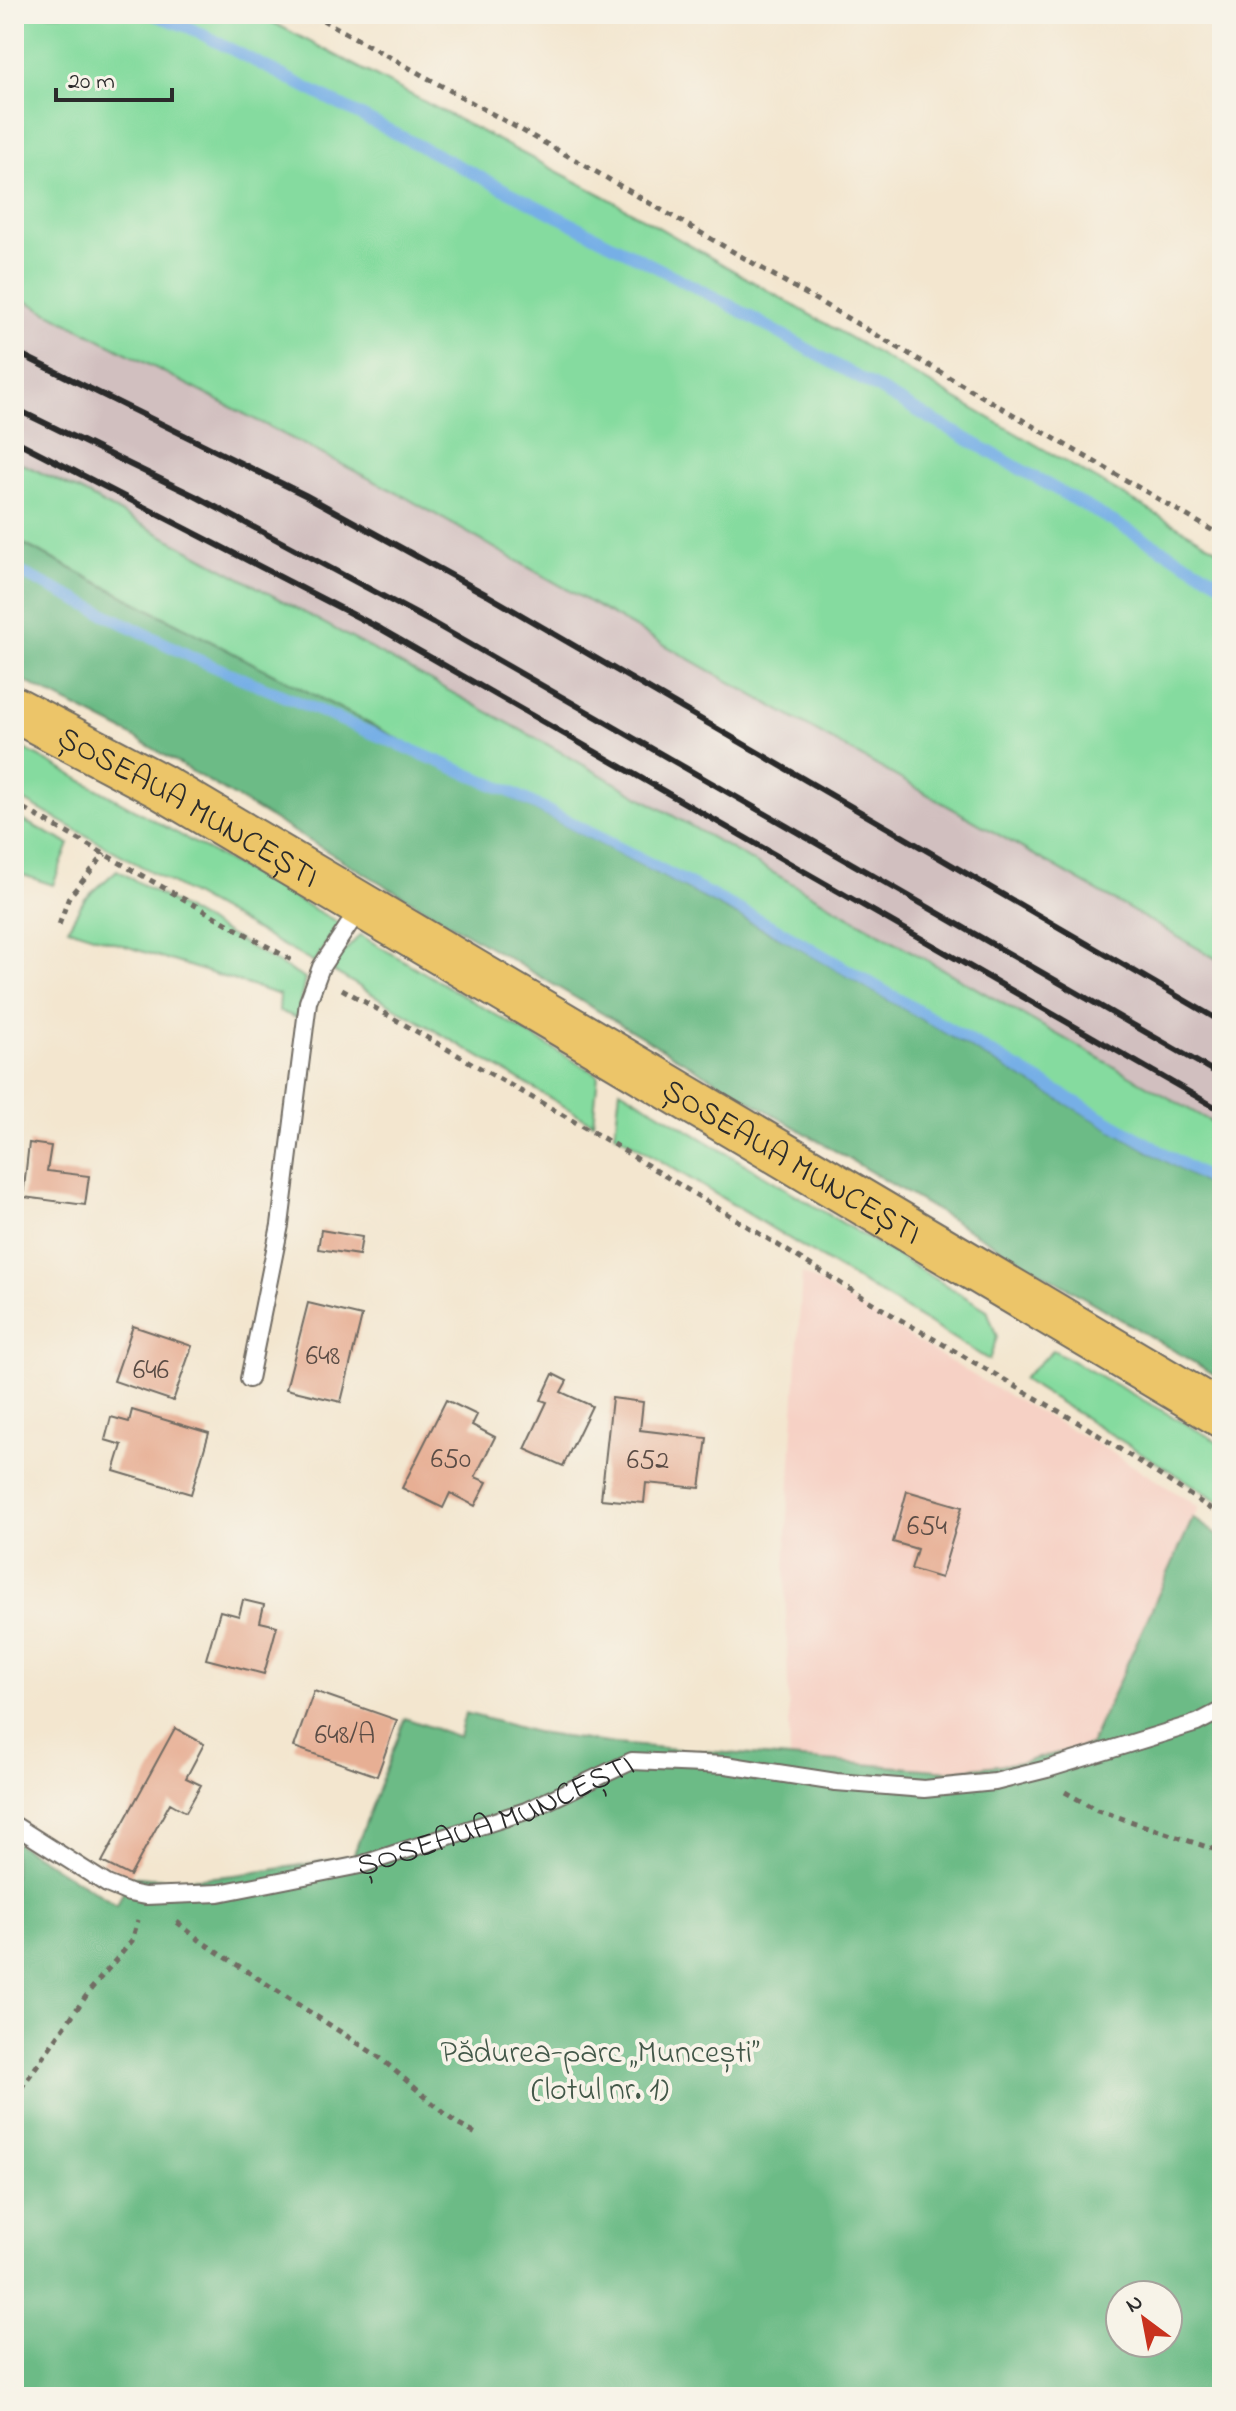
<svg xmlns="http://www.w3.org/2000/svg" width="1236" height="2411" viewBox="0 0 1236 2411" font-family="'Indie Flower',sans-serif">
<rect width="100%" height="100%" fill="#f7f3e8"/>
<filter id="ink" filterUnits="userSpaceOnUse"><feTurbulence type="fractalNoise" baseFrequency=".0125" numOctaves="2"/><feDisplacementMap in="SourceGraphic" scale="16" xChannelSelector="R" yChannelSelector="G"/><feConvolveMatrix kernelMatrix="1 2 1 2 8 2 1 2 1" color-interpolation-filters="sRGB"/></filter>
<filter id="wash" filterUnits="userSpaceOnUse"><feTurbulence type="fractalNoise" baseFrequency=".006" numOctaves="4" result="noise"/><feDisplacementMap in="SourceGraphic" scale="32" xChannelSelector="R" yChannelSelector="G"/><feGaussianBlur stdDeviation="1.8" result="paint"/><feColorMatrix in="noise" values="0 0 0 0 0 0 0 0 0 0 0 0 0 0 0 0 0 1.4 0 .05"/><feComposite in="paint" operator="in"/></filter>
<g filter="url(#wash)">
<rect width="100%" height="100%" fill="#f3e6cf"/>
<path fill="#f6d1c5" d="M802,1273l191,114 113,62 93,58 -108,238 -68,17 -74,9 -159,-12 -5,-191z"/>
<path fill="#d1bfbf" d="M14,204l1208,704v286l-439,-255 -769,-400z"/>
<path fill="#85db9f" stroke="#588365" stroke-width="2" d="M14,14h243l347,182 618,356v410l-819,-466 -389,-201z
M14,460l68,32 463,251 677,385v66l-439,-255 -769,-400z
M17,746l15,7 307,170 -25,40 -300,-168z
M14,816l55,28 -16,41 -39,-13z
M117,870l188,109 -8,39 -18,-7 1,-16 -212,-67 16,-28z
M360,935l238,140 -5,48 -260,-152 8,-16z
M620,1089l367,221 10,27 -8,23 -374,-227z
M1053,1350l169,94v59l-200,-124z"/>
<path fill="#6cbb86" stroke="#4c7358" stroke-width="2" fill-rule="evenodd" d="M14,539l769,400 439,255v185l-1097,-647 -111,-56z
M1193,1518l29,20v859h-1208v-555l103,63 13,-29c74,10 150,-8 223,-20l52,-138 54,19 6,-24 78,21 72,10 334,27 74,-9 67,-17zM1120,2295h48v48h-48z"/>
<g fill="none" stroke-linecap="round" stroke-linejoin="round">
<path stroke="#76afe6" stroke-width="12" d="M152,14l36,13 538,276 496,280
M14,569l180,89 319,135 266,137 443,257"/>
</g>
<g id="blocks">
<path fill="#e7af94" d="M29,1143l22,3 -4,25 42,5 -4,29 -62,-8z
M321,1230l41,7 -3,18 -41,-6z
M308,1303l54,13 -21,86 -55,-13z
M133,1326l59,20 -19,55 -59,-20z
M553,1374l14,7 -6,11 31,14 -29,60 -38,-17 22,-47 -6,-2z
M612,1398l31,4 -3,28 67,8 -7,50 -54,-5 -2,20 -43,-4z
M446,1400l31,15 -5,10 23,12 -20,40 12,5 -12,24 -25,-13 -7,15 -41,-20z
M132,1410l77,23 -18,61 -77,-23 8,-26 -17,-5 6,-23 18,5z
M907,1491l55,16 -21,71 -30,-9 6,-20 -24,-7z
M243,1600l21,5 -4,17 17,4 -13,48 -58,-15 14,-48 19,5z
M314,1691l83,29 -20,56 -83,-29z
M175,1728l29,16 -18,34 15,7 -15,27 -16,-9 -40,73 -28,-14z"/>
</g>
</g>
<g filter="url(#ink)">
<use href="#blocks" fill-opacity="0" stroke="#716c64" stroke-width="2"/>
<g fill="none" stroke-linecap="round" stroke-linejoin="round">
<g stroke="#716c64" stroke-width="20">
<g id="lane">
<path d="M249,1379l31,-154 28,-223 13,-35 39,-59"/>
<path id="s1" d="M14,1825l93,59 22,9 16,3 74,-3 141,-28 166,-54 106,-50 94,4 110,17 88,7 71,-7 52,-13 150,-46 25,-13"/>
</g>
</g>
<g stroke="#716c64" stroke-width="48">
<g id="primary">
<path id="s2" d="M14,709l146,77 1062,629"/>
</g>
</g>
<path stroke="#716c64" stroke-width="5" stroke-dasharray="6 6" stroke-linecap="butt" d="M312,14l267,148 643,374
M14,803l281,159
M59,925l10,-28 36,-43
M342,989l261,149 291,178 192,111 136,89
M1065,1792l32,18 125,42
M177,1922l25,20 177,115 78,67 21,11
M14,2098l77,-109 41,-48 6,-21"/>
<use href="#lane" stroke="#fff" stroke-width="16"/>
<use href="#primary" stroke="#ecc569" stroke-width="44"/>
<path stroke="#2b2b2b" stroke-width="6" d="M14,351l291,144 182,100 735,427
M14,408l181,88 238,127 789,453
M14,440l367,189 841,482"/>
</g>
</g>
<g text-anchor="middle" stroke-width="8" stroke-linejoin="round" paint-order="stroke">
<g font-size="28" fill="#5a4c45">
<text x="323" y="1364">648</text>
<text x="151" y="1378">646</text>
<text x="451" y="1467">650</text>
<text x="648" y="1468">652</text>
<text x="927" y="1534">654</text>
<text x="345" y="1743">648/A</text>
</g>
<g font-size="32" fill="#2b2b2b" stroke="#f7f3e8">
<text dy="11" stroke="none"><textPath href="#s2" startOffset="200">ȘOSEAUA MUNCEȘTI</textPath></text>
<text dy="11" stroke="none"><textPath href="#s2" startOffset="900">ȘOSEAUA MUNCEȘTI</textPath></text>
<text dy="11" stroke="none"><textPath href="#s1" startOffset="512">ȘOSEAUA MUNCEȘTI</textPath></text>
</g>
<g font-size="32" fill="#425748" stroke="#f7f3e8">
<text x="600" y="2062">Pădurea-parc „Muncești”<tspan x="600" dy="37">(lotul nr. 1)</tspan></text>
</g>
</g>
<rect width="1236" height="2411" fill="none" stroke="#f7f3e8" stroke-width="48"/>
<g transform="translate(1144 2319) rotate(328)"><circle r="38" fill="#f7f3e8" stroke="#a5a39c" stroke-width="2"/>
<path d="M0-6L14 30L0 20L-14 30Z" fill="#c8321e"/>
<text y="-12" font-size="22" font-weight="bold" text-anchor="middle" fill="#2b2b2b">N</text>
</g>
<path d="M56 88v12h116v-12" fill="none" stroke="#2b2b2b" stroke-width="4"/>
<text x="68" y="88" font-size="24" fill="#2b2b2b" stroke="#f7f3e8" stroke-width="6" paint-order="stroke">20 m</text>
</svg>
